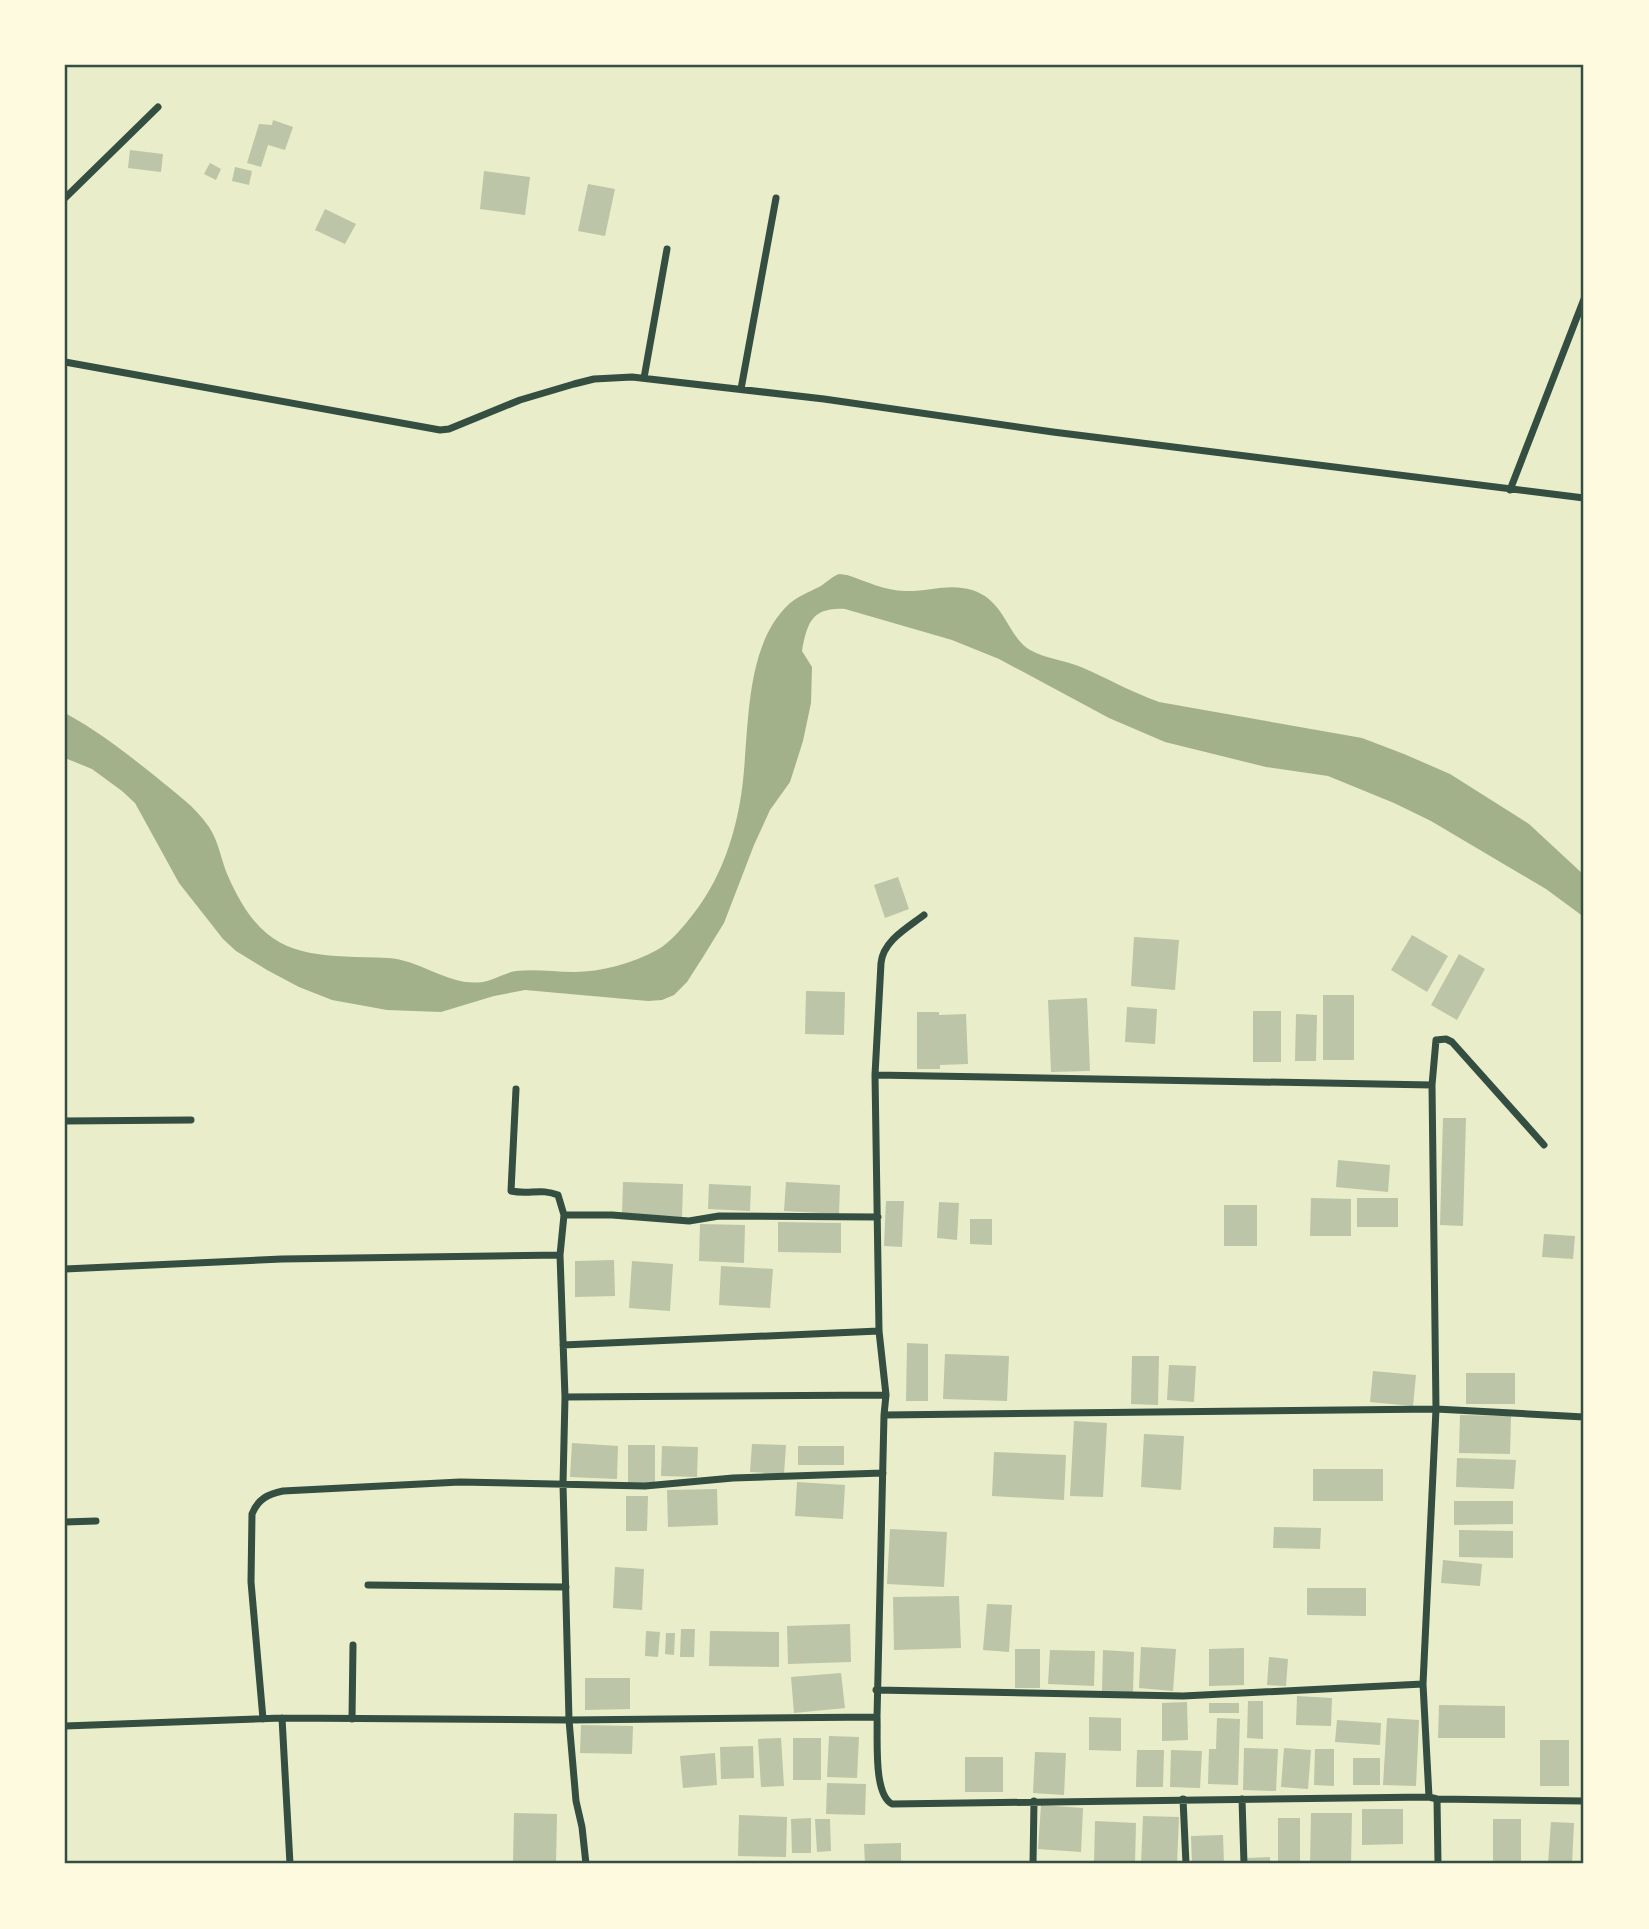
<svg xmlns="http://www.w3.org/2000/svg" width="1649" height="1929" viewBox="0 0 1649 1929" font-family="'Exo 2',sans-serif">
<rect width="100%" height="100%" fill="#e9edc9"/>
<path fill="#a3b18a" d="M839,574l8,1c19,6 40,17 61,16 22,0 42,-8 64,-1 34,11 34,45 58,60 16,9 35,10 51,17 26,11 50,25 78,35l203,36 42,16 46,20 79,50 55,51v42l-38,-28 -115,-68 -37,-18 -66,-27 -62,-9 -101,-25 -56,-24 -110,-59 -47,-19 -107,-31c-33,-2 -38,14 -43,42l10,16 -1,36 -8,38 -13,41 -20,28 -16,35 -30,78 -21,34 -16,25 -13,13 -12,5 -14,1 -123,-11 -31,6 -53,16 -54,-2 -55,-10 -33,-13 -32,-17 -31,-19 -13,-12 -44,-56 -44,-80 -13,-12 -30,-22 -27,-11v-45c33,18 61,40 90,63 19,16 40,30 54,51 10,15 12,33 19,49 37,85 79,79 160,82 33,2 62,29 95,24 11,-2 21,-9 33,-11 20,-2 38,1 58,1 27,0 59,-9 83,-22 14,-8 27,-24 37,-37 25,-32 39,-71 46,-111 11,-60 0,-152 49,-198 9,-8 20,-12 30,-17 7,-4 12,-10 20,-13z"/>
<path fill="#bcc5a7" d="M273,120l20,7 -8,23 -17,-5 -7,22 -14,-4 12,-39 13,1z
M130,150l33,4 -2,18 -33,-4z
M210,163l11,6 -5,11 -12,-6z
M235,167l17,4 -3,14 -17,-4z
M484,171l46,6 -5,38 -45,-6z
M588,184l27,5 -10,47 -27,-5z
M325,209l31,15 -11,20 -30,-14z
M898,877l11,32 -24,9 -11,-33z
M1412,935l36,21 -21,36 -36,-22z
M1134,937l45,3 -4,50 -44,-4z
M1459,954l26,15 -28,51 -26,-15z
M806,991l39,1 -1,43 -39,-1z
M1323,995h31v65h-31z
M1087,998l3,73 -39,1 -3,-72z
M1127,1007l30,2 -2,35 -30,-2z
M1253,1011h28v51h-28z
M917,1012h22v3l27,-1 2,50 -28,1v4h-23z
M1296,1014l21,1 -1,46h-21z
M1443,1118h23l-3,108 -23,-1z
M1338,1160l52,5 -2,27 -52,-5z
M623,1182l60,2 -1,33 -60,-2z
M786,1182l54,3 -1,29 -55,-3z
M709,1184l42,2 -1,25 -42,-2z
M1311,1198l40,1v37h-41z
M1357,1198h41v29h-41z
M886,1201h18l-2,46 -18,-1z
M939,1202l20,1 -2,37 -20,-2z
M1224,1205h33v41h-33z
M970,1219h22v26l-22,-1z
M778,1222l63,1v30l-63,-1z
M700,1224l45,1 -1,38 -45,-2z
M1544,1234l31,2 -2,23 -31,-2z
M614,1260l1,36 -40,1v-36z
M632,1261l41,3 -3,47 -41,-3z
M721,1266l52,3 -3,39 -51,-3z
M907,1343l21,1v57h-22z
M945,1354l64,2 -2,45 -64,-2z
M1132,1356h27l-1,49 -27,-1z
M1169,1365l27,1 -2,36 -27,-2z
M1373,1371l43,4 -3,31 -43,-4z
M1466,1373h49v31h-49z
M1460,1415l51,1 -1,38 -51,-1z
M1074,1421l33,2 -4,74 -33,-1z
M1144,1434l40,2 -3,54 -40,-3z
M572,1443l46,3 -1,33 -47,-2z
M752,1444l34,1 -2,29 -34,-2z
M628,1445h27v39h-27z
M662,1446l36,1 -1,30 -36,-1z
M798,1446h46v19h-46z
M994,1452l72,3 -2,45 -72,-4z
M1457,1458l59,2 -2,29 -58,-2z
M1313,1469h70v32h-70z
M797,1482l48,3 -2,34 -48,-3z
M717,1489l1,36 -50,2 -1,-37z
M626,1496h22l-1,35h-21z
M1454,1501h59v23l-59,1z
M1274,1527l47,1 -1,21 -47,-1z
M890,1529l57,3 -3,55 -57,-3z
M1459,1530l54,1v27l-54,-1z
M1443,1560l39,4 -2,22 -39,-3z
M615,1567l29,2 -2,41 -29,-2z
M1307,1588h59v28l-59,-1z
M959,1596l2,52 -67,2 -1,-53z
M987,1604l25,1 -3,47 -26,-2z
M850,1624l1,38 -63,2 -1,-38z
M681,1629h14l-1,28h-14z
M646,1631l14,1 -2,25 -13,-1z
M710,1631l69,1v35l-70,-1z
M666,1633h9l-1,22 -9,-1z
M1141,1647l35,2 -3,42 -34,-3z
M1244,1648v37l-35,1v-37z
M1015,1649h25v39h-25z
M1050,1650l45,1 -1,35 -46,-2z
M1103,1650l31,2 -1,41 -31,-2z
M1269,1657l19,2 -2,27 -19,-1z
M841,1673l4,35 -51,5 -3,-36z
M585,1678h45v31l-45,1z
M1297,1696l35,2 -1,28 -35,-1z
M1248,1701h15v38l-16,-1z
M1187,1702l1,38 -26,1v-38z
M1209,1703h30v10h-30z
M1439,1705l66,1v32h-67z
M1089,1717l32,1v33l-32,-1z
M1217,1718l23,1 -2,66 -30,-1 1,-35h7z
M1387,1718l32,2 -3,66 -33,-1z
M1337,1720l44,3 -1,22 -45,-3z
M581,1725l52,1 -1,28 -52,-1z
M829,1736l30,1 -2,41 -30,-1z
M781,1738l3,48 -23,1 -3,-48z
M793,1738h28v42h-28z
M1540,1740h29v46h-29z
M753,1746l1,32 -33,1 -1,-32z
M1244,1748l34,1 -2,42 -33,-1z
M1284,1748l27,2 -3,39 -27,-2z
M1315,1749h19v37l-20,-1z
M1137,1750h27l-1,37h-27z
M1171,1750l31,1 -2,37 -30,-1z
M1035,1752l31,1 -2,42 -31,-2z
M715,1753l2,32 -34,3 -3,-32z
M965,1757h38v35h-38z
M1353,1758h27v27h-27z
M827,1783l39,1 -1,31 -39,-1z
M1041,1805l42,3 -2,44 -43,-3z
M1362,1809h41v35l-41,1z
M514,1813l43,1 -1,50h-43z
M1311,1813h41l-1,51h-41z
M739,1815l48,2 -1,40 -48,-1z
M1143,1816l36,1 -2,47h-36z
M811,1818v35h-19l-1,-34z
M1278,1818h22v46h-22z
M815,1819h15l1,32 -14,1z
M1493,1819h28v44l-28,-1z
M1095,1821l41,2 -1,41h-41z
M1551,1822l23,1 -2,41h-24z
M1223,1835l1,29h-32l-1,-28z
M901,1843v21h-36l-1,-20z
M1270,1857v7h-22l-1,-6z"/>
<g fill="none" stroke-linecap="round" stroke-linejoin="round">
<path stroke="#344e41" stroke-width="7" d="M65,198l93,-91
M65,362l375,68 9,-1 71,-29 54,-16 20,-5 38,-2 192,22 229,33 531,66
M644,378l23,-129
M741,389l35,-191
M1510,490l74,-191
M875,1075l557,10
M516,1089l-5,102c18,4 30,-3 47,4l6,20 -4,40 5,142 -2,87 6,236 7,81 6,26 4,37
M65,1121l126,-1
M564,1215h48l77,6 30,-5 159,1
M65,1269l217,-10 278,-4
M563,1345l316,-14
M886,1395l-7,-64 -4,-256 6,-112c2,-22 26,-35 43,-48
M884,1415l552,-6 -4,-324 4,-45 10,-1 6,3 92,103
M65,1522l31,-1
M368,1585l198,2
M876,1690l307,6 240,-12
M877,1717c1,21 -4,77 15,87l537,-7
M282,1718l8,146
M263,1719l-12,-137 1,-68c6,-15 16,-20 31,-23l177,-9 185,4 88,-8 150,-5
M352,1719l1,-74
M65,1726l217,-8 287,2 308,-3 7,-302 2,-20 -321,2
M1183,1799l3,65
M1242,1799l2,65
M1437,1799l147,2
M1033,1864l1,-63
M1438,1864l-1,-65 -8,-2 -6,-113 13,-275 148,8"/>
</g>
<rect width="1649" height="1929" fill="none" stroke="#fefae0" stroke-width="133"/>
<rect x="66" y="66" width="1516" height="1796" fill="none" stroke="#344e41" stroke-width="2.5"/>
</svg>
